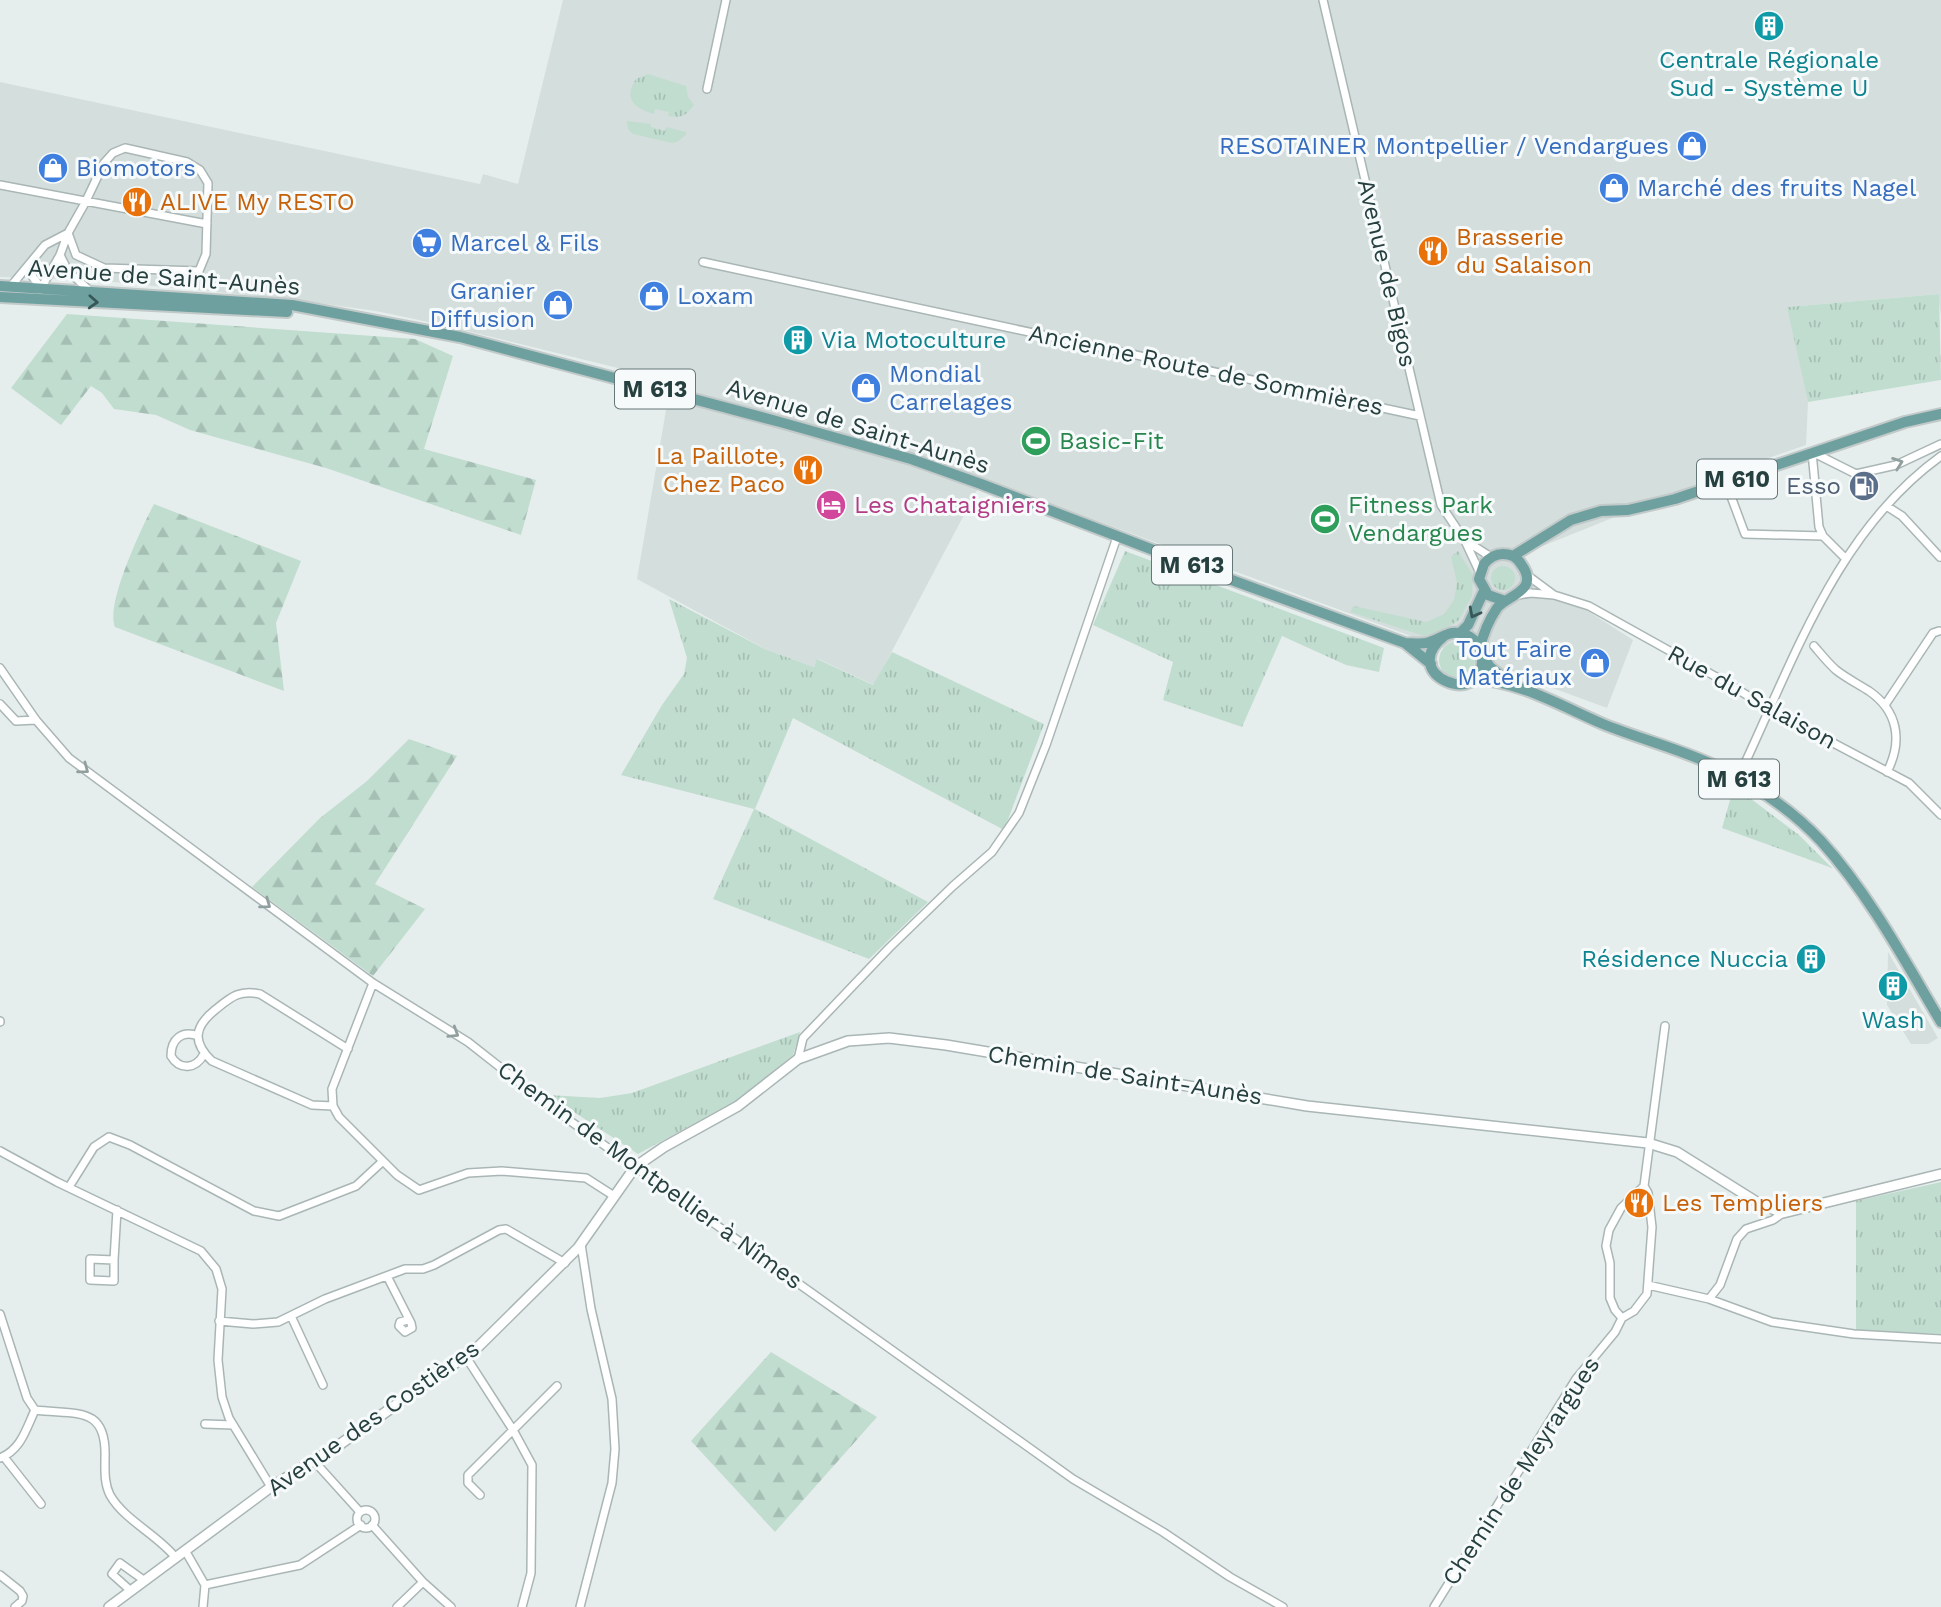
<svg xmlns="http://www.w3.org/2000/svg" width="1941" height="1607" viewBox="0 0 1941 1607" font-family="'Work Sans',sans-serif">
<defs>
<pattern id="grass-tufts" width="24" height="20" patternUnits="userSpaceOnUse" patternTransform="scale(1.75)"><rect width="24" height="20" fill="#c1ddd0"/><path d="M3 7l-1-3M5 7V3M7 7l1-3M15 17l-1-3M17 17v-4M19 17l1-3" fill="none" stroke="#a6bfb4"/></pattern>
<pattern id="forest-firs" width="22" height="20" patternUnits="userSpaceOnUse" patternTransform="scale(1.75)"><rect width="22" height="20" fill="#c1ddd0"/><path d="M5 1l3.5 6h-7zM16 11l3.5 6h-7z" fill="#a6bfb4"/></pattern>
</defs>
<rect width="100%" height="100%" fill="#e6eeed"/>
<path fill="#d4dedc" d="M563,0h1378v316l-3,-22 -150,13 20,95 -2,43 -89,31 -209,84 125,80 -26,68 -624,-229 -109,206 -56,-26 -4,8 -47,-17 -130,-71 34,-198 -224,-55 -71,-15 -87,-12 -197,-19 -92,-3v-195l480,102 3,-10 35,10z
M1888,952l50,86 -10,6h-17l-24,-39z"/>
<path fill="url(#grass-tufts)" d="M648,74l38,12 2,11 6,8c-9,11 -11,13 -26,11l1,-4 -14,-3 -1,5c-20,-6 -31,-15 -18,-35z
M627,121l24,3v3l14,4 1,-4 20,5v3l-9,7 -5,1 -39,-9 -5,-5z
M1939,294l2,86 -133,22 -21,-95z
M1125,551l259,97 -5,24 -33,-7 -64,-29 -40,91 -79,-27 10,-38 -80,-37z
M1458,551l15,24 -1,21 -13,24 -19,12 -16,4 -74,-24 4,-6 72,16 18,-8 10,-14 3,-17 -6,-26z
M1491 578a12 12 0 1 1 24 0a12 12 0 1 1-24 0Z
M669,599l98,51 47,17 3,-8 56,26 19,-33 152,72 -40,106 -211,-112 -38,91 173,93 -59,57 -156,-60 41,-90 -133,-34 41,-70 22,-31 3,-16z
M1439 660a18 18 0 1 1 36 0a18 18 0 1 1-36 0Z
M1734,786l65,49 33,33 -110,-40z
M800,1032l-7,23 -56,45 -99,54 -90,-59 52,3 32,-5z
M1941,1182v152l-85,-4v-129z"/>
<path fill="url(#forest-firs)" d="M67,314l348,25 38,17 -29,93 112,31 -15,55 -195,-67 -136,-38 -34,-15 -42,-6 -12,-16 -11,-7 -30,39 -50,-37z
M154,504l147,57 -25,62 8,68 -169,-64c-10,-23 27,-100 39,-123z
M409,739l48,17 -82,128 50,25 -52,67 -121,-89 68,-69 47,-37z
M771,1352l106,65 -102,115 -84,-91z"/>
<g fill="none" stroke-linecap="round" stroke-linejoin="round">
<g stroke="#a9b6b5" stroke-width="10">
<path id="minor" d="M1323,0l118,505 24,36 15,32
M707,89l19,-89
M125,148l62,14 13,8 8,13 -2,71 -7,17 -95,-3 -28,-13 -8,-22 17,-30 19,-40 9,-10z
M0,185l207,39
M60,255l8,16 22,20
M703,262l717,154
M32,263v13l10,13
M11,286l34,-41 23,-12 -8,22 -20,35
M1812,452l44,22 40,-9 45,-21
M1812,452l7,75 4,9 22,22
M1726,483l19,51 78,2
M1888,507l14,9 38,41
M1466,541l25,16
M1527,575l27,20
M1518,595l13,-2 23,2 35,11 140,78 40,25 140,74 32,32
M1814,646c7,8 14,17 22,24 10,8 22,14 33,21 29,20 34,50 18,81
M0,668l36,52 33,38 304,225 95,59 84,66 521,371 90,53 67,45 53,30
M0,704l16,17 20,-1
M1885,705l48,-72 6,-2
M1738,778c54,-113 97,-246 203,-322
M373,983l-41,106 1,17 6,11 58,58 22,15 49,-17 34,-2 84,7 28,18
M0,1021v1
M198,1036c-16,-6 -27,3 -27,20 9,15 25,13 33,-2
M798,1059l5,-21 86,-90 64,-62 39,-34 27,-39 27,-68 71,-208
M333,1106l-21,-1 -100,-44c-20,-19 -18,-34 3,-51 15,-12 24,-21 45,-16l88,55
M0,1151l57,31 144,69 15,18 6,20 -4,71 4,37 7,21 42,69
M69,1187l25,-40 15,-10 21,8 124,66 25,5 77,-30 27,-25
M114,1260v21l-24,-1v-21l24,1 3,-50
M387,1276l24,47 1,5 -7,4 -6,-6 1,-4 8,-2
M1648,1285l61,14 11,-14 17,-46 9,-10 27,-9 10,-7
M1709,1299l63,23 82,12 87,5
M0,1314l27,84 8,12
M291,1316l32,69
M1622,1318l-7,-8 -5,-12v-35l-4,-17 3,-16 12,-22 23,-22 21,-160
M219,1321l34,3 25,-2 47,-23 80,-30h18l11,-4 65,-35 7,-1 59,34
M466,1357l47,73 19,35 -1,108 -9,34
M35,1410c41,5 72,-5 70,48 0,12 -1,25 5,37 14,25 48,40 66,63
M205,1424l28,1
M4,1457l37,47
M0,1458c21,-8 26,-29 35,-48
M314,1461l46,51
M480,1495l-12,-12v-8l89,-89
M357 1519a9 9 0 1 1 18 0a9 9 0 1 1-18 0Z
M372,1525l51,57 -26,25
M186,1552l19,33 -2,22
M0,1575l20,16 3,5 -1,5 -7,6
M423,1582l28,25
M205,1585l95,-20 61,-40
M131,1591l-19,-17 8,-11 25,18
M580,1607l32,-124 3,-34 -3,-50 -21,-90 -10,-65
M1434,1607l142,-228 39,-47 7,-14 12,-7 13,-17 5,-67 -4,-34 -4,-7"/>
</g>
<g stroke="#a9b6b5" stroke-width="12">
<path id="tertiary" d="M109,1607l162,-120 68,-42 139,-98 100,-99 57,-81 29,-20 74,-41 60,-47 50,-18 41,-3 57,7 361,61 341,37 29,9 83,52 23,9 158,-39"/>
</g>
<g stroke="#c2c9c9" stroke-width="14">
<path id="primary" d="M0,286l292,19 168,32 320,85 131,37 70,25 256,98 168,61 26,21
M0,297l287,15
M1513,556l58,-36 30,-9 27,-1 47,-11 230,-77 36,-8
M1460,633l8,-8 16,-34
M1405,643c6,0 15,1 21,0 9,-2 17,-8 26,-10 16,-2 30,10 30,25 3,52 -86,17 -38,-22
M1480,648c3,-14 9,-28 17,-40 10,-13 44,-17 24,-44 -4,-7 -11,-10 -18,-10 -8,0 -14,4 -19,10l-5,15 9,16 17,6
M1483,656l7,11 20,16
M1473,679c47,2 88,27 130,45 39,16 82,26 119,45 35,18 72,43 99,72 48,53 84,120 120,181"/>
</g>
<use href="#minor" stroke="#fff" stroke-width="7"/>
<use href="#tertiary" stroke="#fff" stroke-width="9"/>
<use href="#primary" stroke="#6ea0a0" stroke-width="10"/>
</g>
<defs><path id="oneway-chevron" d="M-2-3.5L2.5 0L-2 3.5" fill="none" stroke-width="1.6" stroke-linecap="round" stroke-linejoin="round" transform="scale(1.75)"/></defs>
<g stroke="#385757">
<use href="#oneway-chevron" transform="translate(93 302) rotate(3)"/>
<use href="#oneway-chevron" transform="translate(1474 613) rotate(118)"/>
</g>
<g stroke="#929f9f">
<use href="#oneway-chevron" transform="translate(1898 463) rotate(-20)"/>
<use href="#oneway-chevron" transform="translate(84 769) rotate(37)"/>
<use href="#oneway-chevron" transform="translate(266 904) rotate(36)"/>
<use href="#oneway-chevron" transform="translate(454 1033) rotate(32)"/>
</g>
<defs>
<g id="building-disc" transform="scale(1.575)"><circle r="9.5" fill="#0f9aa8" stroke="#f7fafa"/><path d="M-4-6H4V6H1V3H-1V6H-4ZM-2.5-4.3h1.7v1.8h-1.7ZM.8-4.3h1.7v1.8H.8ZM-2.5-1h1.7V.8h-1.7ZM.8-1h1.7V.8H.8Z" fill="#fff"/></g>
<g id="shop-disc" transform="scale(1.575)"><circle r="9.5" fill="#3f7fe0" stroke="#f7fafa"/><path d="M-5-2.5h2.3a2.7 3.5 0 0 1 5.4 0H5L5.5 6h-11ZM-1.5-2.5h3a1.5 2.3 0 0 0-3 0Z" fill="#fff"/></g>
<g id="restaurant-disc" transform="scale(1.575)"><circle r="9.5" fill="#e8710a" stroke="#f7fafa"/><path d="M-5-6h1v4h1v-4h1v4h1v-4h1v5L-1.5 .5V6h-2V.5L-5-1ZM5-6V6H3V1.5H1.5Q1.5-4 5-6Z" fill="#fff"/></g>
<g id="supermarket-disc" transform="scale(1.575)"><circle r="9.5" fill="#3f7fe0" stroke="#f7fafa"/><path d="M-6-5.5h2.5l.6 2H6L4.5 2H-2.5L-4.4-4H-6ZM-1.5 3.2a1.3 1.3 0 1 0 .1 0ZM3 3.2a1.3 1.3 0 1 0 .1 0Z" fill="#fff"/></g>
<g id="stadium-disc" transform="scale(1.575)"><circle r="9.5" fill="#2e9e5b" stroke="#f7fafa"/><path d="M0-5a6.5 5 0 1 0 0 10a6.5 5 0 1 0 0-10ZM-3.5-1.8h7v3.6h-7Z" fill="#fff"/></g>
<g id="fuel-disc" transform="scale(1.575)"><circle r="9.5" fill="#5c6f8a" stroke="#f7fafa"/><path d="M-5.5-6h7V0h2V4h1.3V-2.5L3-4.5l.8-.8L6-3V5H2.5V1h-1V6h-7ZM-4.2-4.7v3.2H.2V-4.7Z" fill="#fff"/></g>
<g id="hotel-disc" transform="scale(1.575)"><circle r="9.5" fill="#d1479c" stroke="#f7fafa"/><path d="M-6-4.5h1.5V1H6V5H4.5V3h-9V5H-6ZM-4 0a1.8 1.8 0 1 1 3.6 0ZM.5 0V-2.5h3Q6-2.5 6 0Z" fill="#fff"/></g>
</defs>
<g fill-rule="evenodd">
<use href="#building-disc" x="1769" y="26"/>
<use href="#shop-disc" x="1692" y="146"/>
<use href="#shop-disc" x="53" y="168"/>
<use href="#shop-disc" x="1614" y="188"/>
<use href="#restaurant-disc" x="137" y="202"/>
<use href="#supermarket-disc" x="427" y="243"/>
<use href="#restaurant-disc" x="1433" y="251"/>
<use href="#shop-disc" x="654" y="296"/>
<use href="#shop-disc" x="558" y="305"/>
<use href="#building-disc" x="798" y="340"/>
<use href="#shop-disc" x="866" y="388"/>
<use href="#stadium-disc" x="1036" y="441"/>
<use href="#restaurant-disc" x="808" y="470"/>
<use href="#fuel-disc" x="1864" y="486"/>
<use href="#hotel-disc" x="831" y="505"/>
<use href="#stadium-disc" x="1325" y="519"/>
<use href="#shop-disc" x="1595" y="663"/>
<use href="#building-disc" x="1811" y="959"/>
<use href="#building-disc" x="1893" y="986"/>
<use href="#restaurant-disc" x="1639" y="1203"/>
</g>
<g text-anchor="middle" stroke-width="6" stroke-linejoin="round" paint-order="stroke">
<g fill="#f7fafa" stroke="#657777" stroke-width="2">
<rect x="615" y="369.5" width="80" height="39" rx="5"/>
<rect x="1697" y="459.5" width="80" height="39" rx="5"/>
<rect x="1152" y="545.5" width="80" height="39" rx="5"/>
<rect x="1699" y="759.5" width="80" height="39" rx="5"/>
</g>
<g font-size="23" font-weight="bold" fill="#263f3f">
<text x="655" y="397">M 613</text>
<text x="1737" y="487">M 610</text>
<text x="1192" y="573">M 613</text>
<text x="1739" y="787">M 613</text>
</g>
<g font-size="24" fill="#0d838f" stroke="#f7fafa">
<text x="1769" y="68">Centrale Régionale<tspan x="1769" dy="28">Sud - Système U</tspan></text>
<text x="821" y="348" text-anchor="start">Via Motoculture</text>
<text x="1788" y="967" text-anchor="end">Résidence Nuccia</text>
<text x="1893" y="1028">Wash</text>
</g>
<g font-size="24" fill="#366cbe" stroke="#f7fafa" text-anchor="start">
<text x="1669" y="154" text-anchor="end">RESOTAINER Montpellier / Vendargues</text>
<text x="76" y="176">Biomotors</text>
<text x="1637" y="196">Marché des fruits Nagel</text>
<text x="450" y="251">Marcel &amp; Fils</text>
<text x="535" y="299" text-anchor="end">Granier<tspan x="535" dy="28">Diffusion</tspan></text>
<text x="677" y="304">Loxam</text>
<text x="889" y="382">Mondial<tspan x="889" dy="28">Carrelages</tspan></text>
<text x="1572" y="657" text-anchor="end">Tout Faire<tspan x="1572" dy="28">Matériaux</tspan></text>
</g>
<g font-size="24" fill="#c56008" stroke="#f7fafa" text-anchor="start">
<text x="160" y="210">ALIVE My RESTO</text>
<text x="1456" y="245">Brasserie<tspan x="1456" dy="28">du Salaison</tspan></text>
<text x="785" y="464" text-anchor="end">La Paillote,<tspan x="785" dy="28">Chez Paco</tspan></text>
<text x="1662" y="1211">Les Templiers</text>
</g>
<g font-size="24" fill="#263f3f" stroke="#f7fafa">
<text transform="translate(1387 273) rotate(77)" y="8">Avenue de Bigos</text>
<text transform="translate(164 277) rotate(4)" y="8">Avenue de Saint-Aunès</text>
<text transform="translate(1206 370) rotate(12)" y="8">Ancienne Route de Sommières</text>
<text transform="translate(858 426) rotate(17)" y="8">Avenue de Saint-Aunès</text>
<text transform="translate(1752 697) rotate(29)" y="8">Rue du Salaison</text>
<text transform="translate(1125 1075) rotate(9)" y="8">Chemin de Saint-Aunès</text>
<text transform="translate(650 1175) rotate(36)" y="8">Chemin de Montpellier à Nîmes</text>
<text transform="translate(373 1418) rotate(-35)" y="8">Avenue des Costières</text>
<text transform="translate(1521 1471) rotate(-57)" y="8">Chemin de Meyrargues</text>
</g>
<g font-size="24" fill="#27864d" stroke="#f7fafa" text-anchor="start">
<text x="1059" y="449">Basic-Fit</text>
<text x="1348" y="513">Fitness Park<tspan x="1348" dy="28">Vendargues</tspan></text>
</g>
<g font-size="24" fill="#4e5e75" stroke="#f7fafa" text-anchor="end">
<text x="1841" y="494">Esso</text>
</g>
<g font-size="24" fill="#b23c85" stroke="#f7fafa" text-anchor="start">
<text x="854" y="513">Les Chataigniers</text>
</g>
</g>
</svg>
